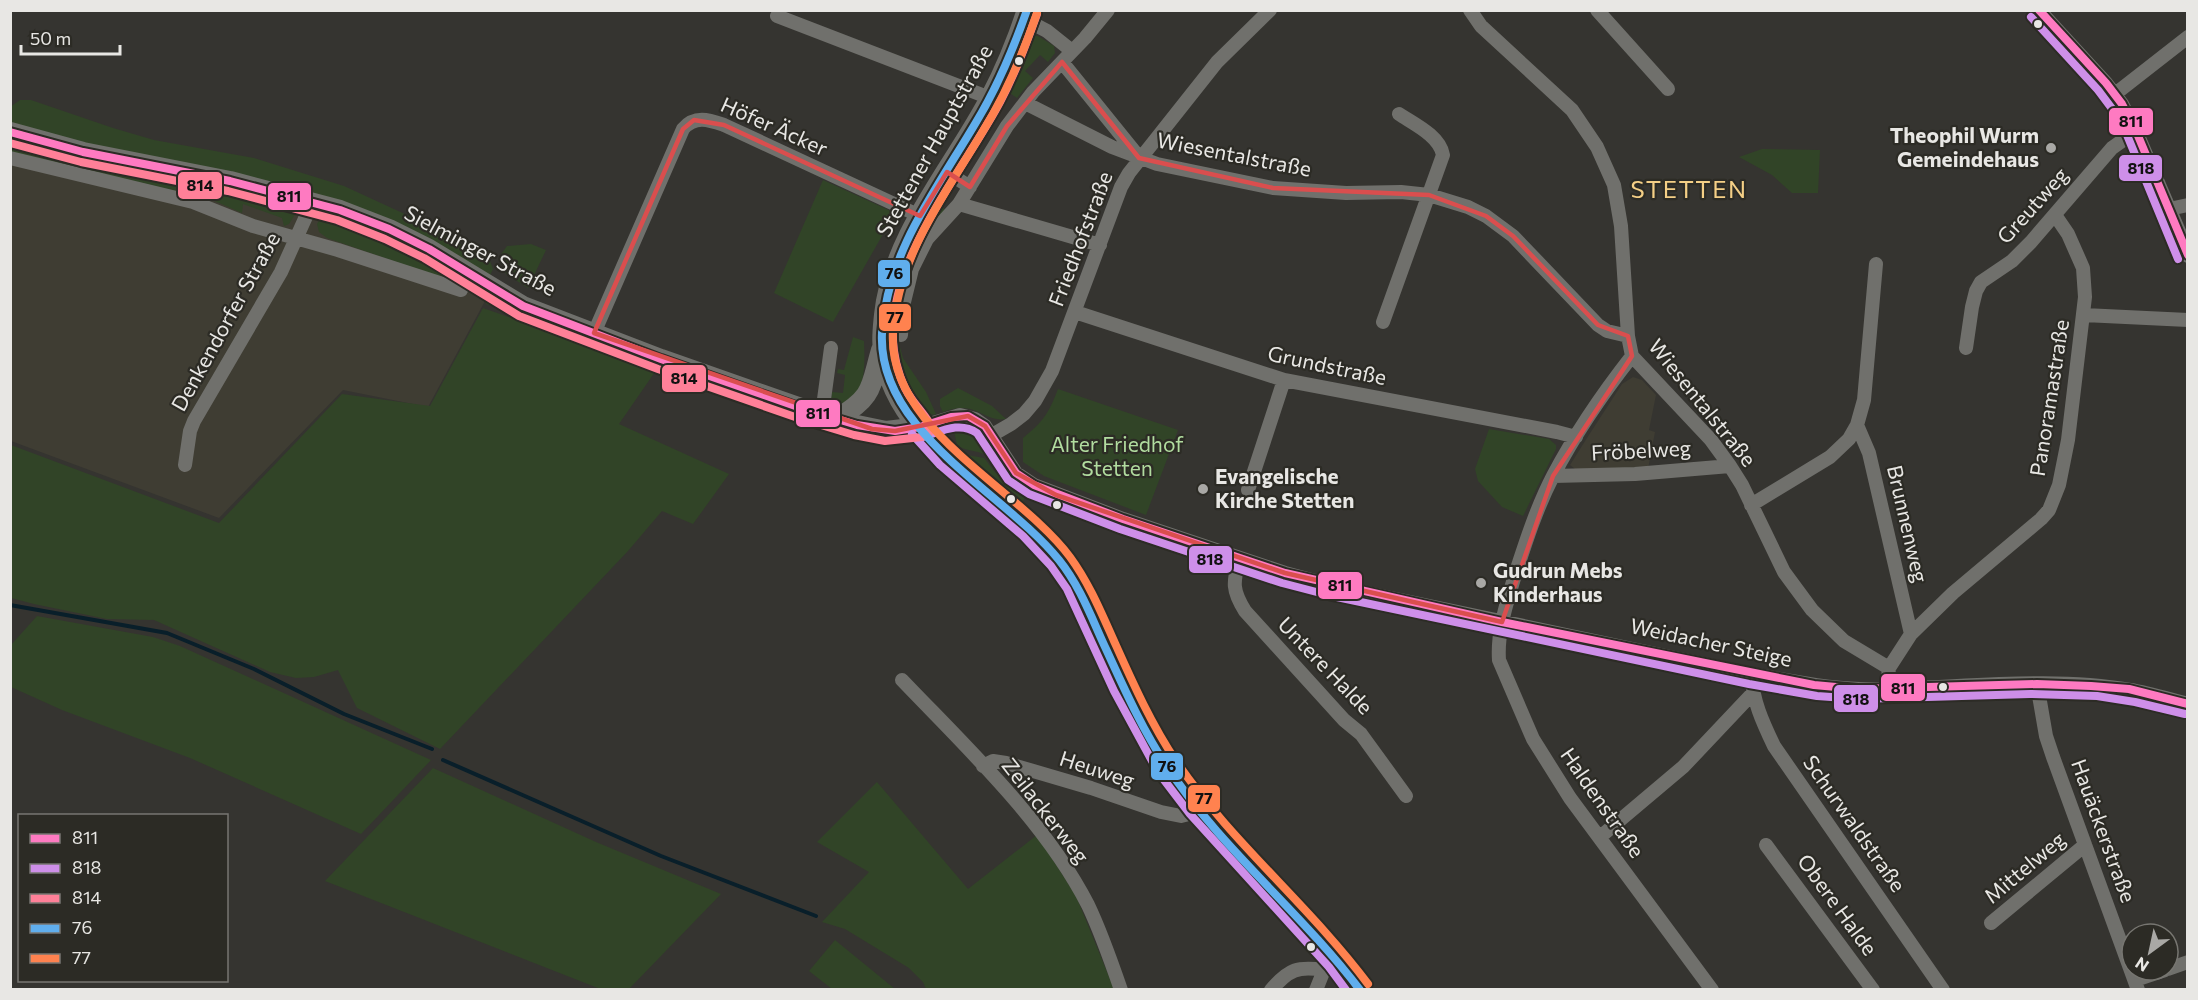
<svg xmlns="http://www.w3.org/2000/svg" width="2198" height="1000" viewBox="0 0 2198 1000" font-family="Commissioner,sans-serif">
<rect width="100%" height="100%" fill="#353430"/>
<path fill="#3f3d33" d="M10,132l283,64 199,92 -64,119 -85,-17 -124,128 -208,-77z
M1633,377l9,3 14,15 -7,35 6,2 -7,37h-73l-5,-4 17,-27 35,-54z"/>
<path fill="#314427" d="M1035,36h3l16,10 1,7 -7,9 -8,-7 -15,16 8,7 -16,20 -9,-6 14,-22z
M20,100h11l82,28 41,12 100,18 90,28 78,36 68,39 3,8 -6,12 -62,-40 -259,-77 -155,-39 -1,-18z
M10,141l81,21 190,41 11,4 4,6 -7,11 -5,2 -2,-8 -39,-14 -1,9 -32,-14 -199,-47z
M1762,149l58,1 -2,43h-26l-20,-18 -33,-18z
M823,180l72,33 -62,109 -59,-29z
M935,203l13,8 -23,25 -27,104 5,18 23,34 10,22c-14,3 -21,-8 -28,-19 -17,-30 -22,-86 -10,-117 10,-26 25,-51 37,-75z
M326,217l66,24 47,25 71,45 -1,2 -23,-9 -1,-3 -28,-18 -130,-45 -8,-6 -2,-8 3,-5z
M531,244l15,6 -18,38 -22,-14 -7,-17 8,-11z
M483,308l174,61 -38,55 110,50 -36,50 -31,-13 -34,40 -188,198 -83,-41 -19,-38 -24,7 -18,1 -26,-6 -116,-52 -47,-1 -73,-15 -23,-6v-153l208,78 123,-129 88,12z
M853,337l11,4c1,24 3,65 -30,63l-3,-4 1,-8 11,1 2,-18 -8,-2 1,-4 6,1z
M958,388l34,18 14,13c-23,4 -29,-20 -63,-7l-3,-6v-7z
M1058,389l120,41 -32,85 -102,-39 -21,-14v-24c20,-16 26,-25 35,-49z
M962,427c15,1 24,15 32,27l-2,5c-11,-10 -24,-6 -35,-14l-3,-14z
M1489,429l60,10 7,6v4l-33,67 -21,-9 -24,-26 -3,-12z
M967,455l17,3 11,14 29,22 1,4 -4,6z
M37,616l116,21 27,9 251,114 -70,74 -171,-76 -128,-48 -51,-23v-42z
M433,768l163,74 125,52 -92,95 -26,1 -278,-109z
M877,782l91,107 69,-54 39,61 38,93h-188l-3,-7 -14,-14 -64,-39 -23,-7 47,-50 -52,-30z
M835,940l60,49h-63l-23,-18z"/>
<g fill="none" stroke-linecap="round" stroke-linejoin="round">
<path stroke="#091f2a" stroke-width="4" d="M10,605l157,28 87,36 90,45 88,35
M443,760l218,96 155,60"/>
<path stroke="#70706c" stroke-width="14" d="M1470,10l11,16 91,84 25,37 17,38 7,41 7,110 4,20 79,84 19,26 12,19 42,87 28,38 32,31 45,27
M1597,10l71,79
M2039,10l67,73 16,21 14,27 45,105 7,20
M777,16l213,82
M1024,19l23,12 25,20
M1062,62l76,94
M2115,94l73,-57
M1025,103l87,44 45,17 116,24 73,5 55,-1 28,3 39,12 18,9 27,20 85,89 9,6 21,5
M10,158l183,44 60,24 85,24 123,40
M947,172l23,15
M959,204l141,41
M2169,209l19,-4
M1075,312l209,68 273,52 19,5
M2084,315l104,5
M1383,322l60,-167c-3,-19 -29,-31 -44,-41
M594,333l89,-204c12,-14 26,-9 41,-4l196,91
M901,335l2,-29 9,-37 15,-30 32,-35 48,-78 26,-34 52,-54 23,-28
M1966,348l6,-41 4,-16 5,-9 31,-21 19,-19 81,-94 24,-17
M1632,356c-29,37 -57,78 -79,120 -16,31 -27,65 -38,99 -8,27 -18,56 -16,85l34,79 37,59 142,192
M822,414l9,-66
M1857,425l12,28 42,181
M920,427l40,-12 15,4 10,7 31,47 18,12 89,34 162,54 49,13 417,88c36,6 72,14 109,15 87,1 185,-14 270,1 19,3 38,9 58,14
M992,435l19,-11 13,-10 11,-13 17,-30 69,-184 8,-14 88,-111 53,-52
M185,465l5,-34 4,-10 87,-149 32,-71
M1553,476l82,-2 95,-8
M1248,490l36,-110
M1751,505l79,-48 19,-18 8,-14 7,-25 12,-136
M1239,559c-6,24 -7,31 6,52l99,109 17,14 45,62
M1751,674c2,27 11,47 23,72l169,244
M902,680c65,68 143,141 186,225 13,27 23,56 33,85
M2037,684l9,52 7,21 85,233
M1887,688l2,-20 22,-34 42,-41 88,-74 8,-9 10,-25 9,-45 17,-143 -2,-29 -15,-34 -13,-19
M983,766l10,-5 13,2 85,25 70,24 20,4 8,-2 9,-7
M1600,837l83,-70 69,-73
M1766,845l107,145
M1991,923l94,-78
M2168,969l20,-7
M2135,980l30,-10
M1271,990c18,-21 27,-24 53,-20
M1316,990l8,-20 6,-5"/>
<path stroke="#70706c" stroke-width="20" d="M1027,10c-10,30 -22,60 -37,88 -36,69 -98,138 -106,217 -1,11 -3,24 -1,35 11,95 123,141 176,210 21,27 33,58 47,89 19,39 37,79 60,116 54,83 137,144 194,225
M10,132l73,20 147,29 110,29 49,19 40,20 94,57 138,53 140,49 56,17 29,6 34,-4
M838,418c36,-22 32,-30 43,-68"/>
<g stroke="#2c2b25" stroke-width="12">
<path id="bus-1" d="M2039,10l67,73 16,21 14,27 52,124
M10,132l73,20 147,29 110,29 49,19 40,20 94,57 138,53 140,49 56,17 38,6 25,-4 31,-10 17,-1 17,10 31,47 18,12 89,34 162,54 217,49 312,63 44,4 179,-5 54,2 38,3 59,15"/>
</g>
<g stroke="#2c2b25" stroke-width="12">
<path id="bus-2" d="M2031,17l67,73 15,20 14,25 51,124
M912,434l28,31 83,71 28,30 16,23 47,102 44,81 32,42 139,153 17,23
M923,437c19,-6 37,-16 54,-4l31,47 21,14 91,35 162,54 50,13 417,88 68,12 42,3 171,-5 67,2 38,6 50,12"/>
</g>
<g stroke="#2c2b25" stroke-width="12">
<path id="bus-3" d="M10,143l71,19 147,29 109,29 48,19 39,19 95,58 139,53 140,49 56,17 31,6 37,-4 7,-4 1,-9c-5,-9 -13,-17 -19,-26 -9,-12 -15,-32 -17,-47 -12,-85 68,-178 106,-249 15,-28 26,-58 37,-88"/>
</g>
<g stroke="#2c2b25" stroke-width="12">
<path id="bus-4" d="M1027,10c-14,40 -30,78 -52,114 -39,66 -88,129 -93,209 -5,99 122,159 177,227 21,26 33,59 47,89 18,39 36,80 60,116 54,83 134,146 194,225"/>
</g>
<g stroke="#2c2b25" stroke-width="12">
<path id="bus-5" d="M1037,13c-14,41 -31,81 -54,118 -38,64 -86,125 -90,202 -6,96 127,156 177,224 19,26 31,55 44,84 18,40 37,83 62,120 55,81 133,144 192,223"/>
</g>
<use href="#bus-1" stroke="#fe7ac1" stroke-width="8"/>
<use href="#bus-2" stroke="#ce8fe9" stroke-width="8"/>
<use href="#bus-3" stroke="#ff8098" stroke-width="8"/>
<use href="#bus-4" stroke="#60aeed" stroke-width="8"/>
<use href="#bus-5" stroke="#ff824f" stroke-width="8"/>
</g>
<path fill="none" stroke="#da4e4e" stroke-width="4.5" stroke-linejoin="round" d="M1062,62l77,96 134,30 156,7 57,21 27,20 85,89 30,11 4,20 -79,120 -51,146 -217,-49 -229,-78 -40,-22 -31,-47 -17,-10 -73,15 -23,-2 -278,-96 89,-204 11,-9 30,5 196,91 27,-44 23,15 37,-61z"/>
<g fill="#e8e7e4" stroke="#2c2b25" stroke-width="2">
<circle cx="2038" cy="24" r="5"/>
<circle cx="1019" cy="61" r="5"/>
<circle cx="1011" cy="499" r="5"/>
<circle cx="1057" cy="505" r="5"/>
<circle cx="1943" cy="687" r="5"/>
<circle cx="1311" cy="947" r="5"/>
</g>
<g fill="#a9a8a5" stroke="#2c2b25" stroke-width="2">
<circle cx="2051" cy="148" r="6"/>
<circle cx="1203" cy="489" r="6"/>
<circle cx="1481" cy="583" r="6"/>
</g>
<g text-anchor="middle" stroke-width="4.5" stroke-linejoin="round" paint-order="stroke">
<g font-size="21" fill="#e8e7e4" stroke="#2c2b25">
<text transform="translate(774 127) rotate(24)" y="7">Höfer Äcker</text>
<text transform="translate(935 141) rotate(-61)" y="7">Stettener Hauptstraße</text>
<text transform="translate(1234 155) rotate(11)" y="7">Wiesentalstraße</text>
<text transform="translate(2033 206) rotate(-48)" y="7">Greutweg</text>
<text transform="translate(1081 239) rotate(-69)" y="7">Friedhofstraße</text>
<text transform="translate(480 251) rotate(28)" y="7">Sielminger Straße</text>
<text transform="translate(226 322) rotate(-61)" y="7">Denkendorfer Straße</text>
<text transform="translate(1327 366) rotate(12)" y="7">Grundstraße</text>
<text transform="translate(2050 398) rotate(-81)" y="7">Panoramastraße</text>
<text transform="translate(1702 403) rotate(51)" y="7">Wiesentalstraße</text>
<text transform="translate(1641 451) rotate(-3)" y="7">Fröbelweg</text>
<text transform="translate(1907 524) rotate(77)" y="7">Brunnenweg</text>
<text transform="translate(1711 643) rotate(12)" y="7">Weidacher Steige</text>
<text transform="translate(1325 666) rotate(46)" y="7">Untere Halde</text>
<text transform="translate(1097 770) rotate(18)" y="7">Heuweg</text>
<text transform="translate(1602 803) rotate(55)" y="7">Haldenstraße</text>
<text transform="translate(1045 811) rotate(52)" y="7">Zeilackerweg</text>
<text transform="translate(1854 824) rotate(55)" y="7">Schurwaldstraße</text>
<text transform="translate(2103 831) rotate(70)" y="7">Hauäckerstraße</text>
<text transform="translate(2025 868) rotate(-40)" y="7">Mittelweg</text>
<text transform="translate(1837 905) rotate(54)" y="7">Obere Halde</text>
</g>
<g font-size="21" font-weight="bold" fill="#e8e7e4" stroke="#2c2b25" text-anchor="start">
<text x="2039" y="143" text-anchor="end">Theophil Wurm<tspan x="2039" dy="24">Gemeindehaus</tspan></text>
<text x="1215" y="484">Evangelische<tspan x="1215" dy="24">Kirche Stetten</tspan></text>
<text x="1493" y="578">Gudrun Mebs<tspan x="1493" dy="24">Kinderhaus</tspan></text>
</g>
<g font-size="21" fill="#b1dc9f" stroke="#2c2b25">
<text x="1117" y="452">Alter Friedhof<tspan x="1117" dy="24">Stetten</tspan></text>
</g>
<g font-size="24" letter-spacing="1.5" fill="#f4cf86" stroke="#2c2b25">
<text x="1689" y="198">STETTEN</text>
</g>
</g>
<g stroke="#2c2b25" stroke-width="2">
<rect x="2108" y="107" width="46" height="29" rx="6" fill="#fe7ac1"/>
<rect x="2118" y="154" width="45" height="28" rx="6" fill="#ce8fe9"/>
<rect x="177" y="171" width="46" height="29" rx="6" fill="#ff8098"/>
<rect x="267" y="182" width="45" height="29" rx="6" fill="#fe7ac1"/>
<rect x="877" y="259" width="34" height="29" rx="6" fill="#60aeed"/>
<rect x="878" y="303" width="34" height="29" rx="6" fill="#ff824f"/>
<rect x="661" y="364" width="46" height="29" rx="6" fill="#ff8098"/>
<rect x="795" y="399" width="46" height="29" rx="6" fill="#fe7ac1"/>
<rect x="1188" y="545" width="45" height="29" rx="6" fill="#ce8fe9"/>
<rect x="1317" y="571" width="46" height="29" rx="6" fill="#fe7ac1"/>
<rect x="1880" y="673" width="46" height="29" rx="6" fill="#fe7ac1"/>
<rect x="1833" y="684" width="46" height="29" rx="6" fill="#ce8fe9"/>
<rect x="1150" y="752" width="34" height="29" rx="6" fill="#60aeed"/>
<rect x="1187" y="784" width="34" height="29" rx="6" fill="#ff824f"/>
</g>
<g font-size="16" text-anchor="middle" font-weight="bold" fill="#111">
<text x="2131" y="127">811</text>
<text x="2141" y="174">818</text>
<text x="200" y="191">814</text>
<text x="289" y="202">811</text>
<text x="894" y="279">76</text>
<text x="895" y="323">77</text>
<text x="684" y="384">814</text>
<text x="818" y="419">811</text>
<text x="1210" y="565">818</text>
<text x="1340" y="591">811</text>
<text x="1903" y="694">811</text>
<text x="1856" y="705">818</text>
<text x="1167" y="772">76</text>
<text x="1204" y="804">77</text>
</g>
<rect width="2198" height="1000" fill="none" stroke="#e8e7e4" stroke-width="24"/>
<rect x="18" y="814" width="210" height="168" fill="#2c2b25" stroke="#777671" stroke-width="1.5"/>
<rect x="30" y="834" width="30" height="9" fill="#fe7ac1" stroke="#777671" stroke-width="1.5"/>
<text x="72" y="844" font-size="18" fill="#e8e7e4">811</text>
<rect x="30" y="864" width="30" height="9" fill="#ce8fe9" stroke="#777671" stroke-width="1.5"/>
<text x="72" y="874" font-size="18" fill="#e8e7e4">818</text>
<rect x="30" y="894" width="30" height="9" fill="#ff8098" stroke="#777671" stroke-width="1.5"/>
<text x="72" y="904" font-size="18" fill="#e8e7e4">814</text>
<rect x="30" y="924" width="30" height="9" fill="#60aeed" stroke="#777671" stroke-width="1.5"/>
<text x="72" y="934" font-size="18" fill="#e8e7e4">76</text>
<rect x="30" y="954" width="30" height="9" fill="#ff824f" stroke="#777671" stroke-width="1.5"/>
<text x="72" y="964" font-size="18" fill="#e8e7e4">77</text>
<g transform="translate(2150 952) rotate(213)"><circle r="28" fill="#2c2b25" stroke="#777671" stroke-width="1.5"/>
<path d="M0-4.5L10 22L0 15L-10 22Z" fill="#a9a8a5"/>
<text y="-9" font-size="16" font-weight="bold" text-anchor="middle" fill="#e8e7e4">N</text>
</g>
<path d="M21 45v9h99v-9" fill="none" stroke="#e8e7e4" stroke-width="3"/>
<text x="30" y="45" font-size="18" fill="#e8e7e4" stroke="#2c2b25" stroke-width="4.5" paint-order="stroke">50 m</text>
</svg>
